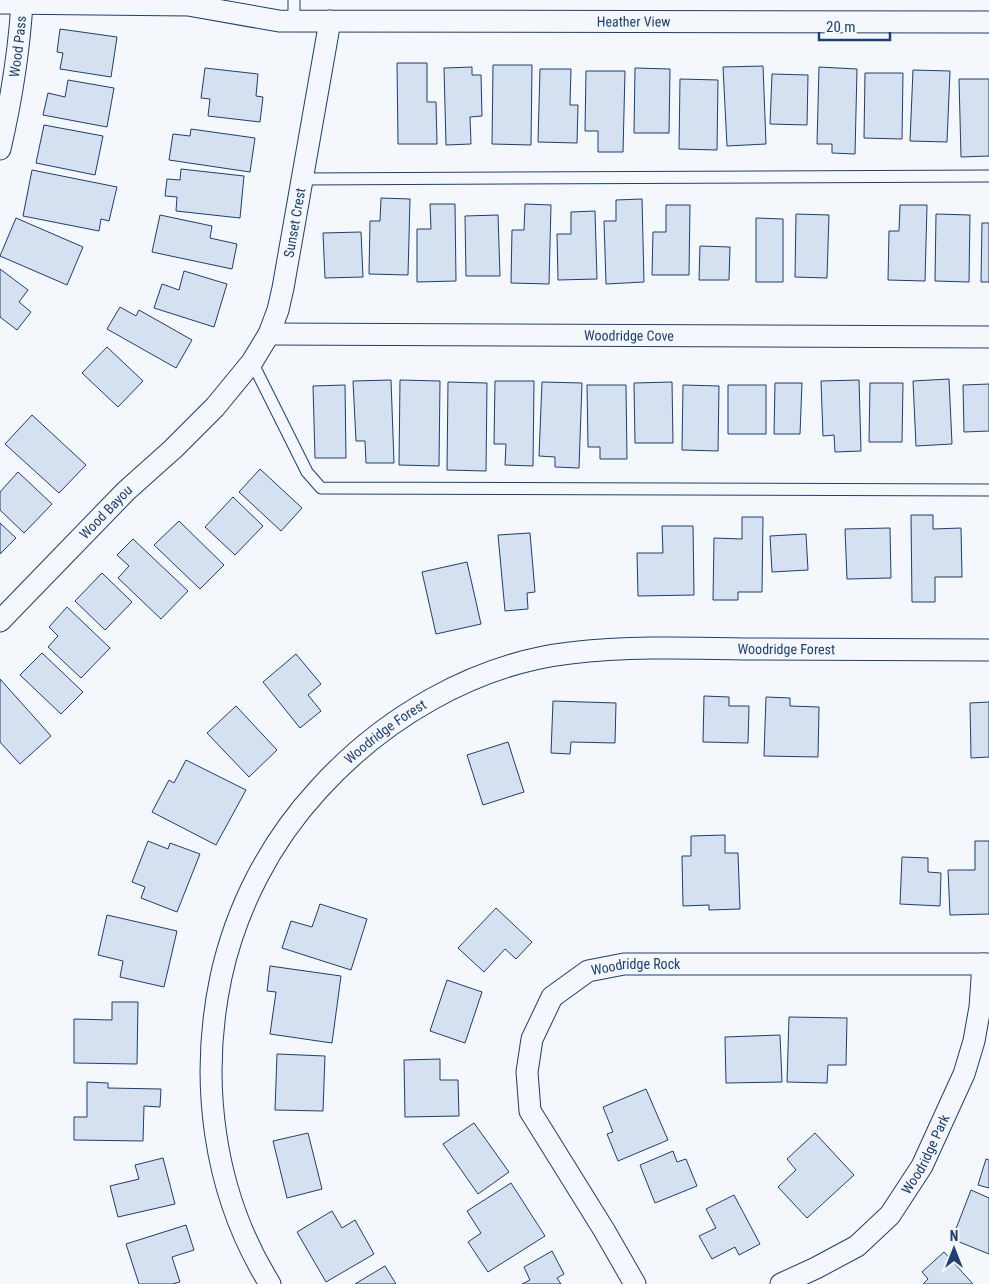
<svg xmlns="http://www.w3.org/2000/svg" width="989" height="1284" viewBox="0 0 989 1284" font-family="'Roboto Condensed',sans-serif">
<rect width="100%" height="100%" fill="#f4f7fb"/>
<path fill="#d5e0f0" stroke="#1d3f73" d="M60,29l57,8 -6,40 -51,-8 3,-16 -6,-1z
M397,63h30v39h9l1,42h-39z
M493,65h39l-1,80 -39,-1z
M763,66l3,78 -39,2 -4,-79z
M472,67v8h9l1,41 -12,1 1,27 -25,1 -2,-77z
M819,67l38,2 -2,85 -23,-1v-9h-15z
M205,68l53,6 -2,22 7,1 -3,25 -52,-6 2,-17 -9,-1z
M635,68l35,1 -1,64h-35z
M540,69h31l-1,36h8l-1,38 -39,-1z
M913,70l37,1 -3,71 -37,-1z
M586,71h39l-2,81h-25v-21h-13z
M865,73h38l-1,66 -38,-1z
M772,74l36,1 -1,50 -37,-1z
M680,79l38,1 -1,70 -38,-1z
M959,79h30v77l-28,1z
M68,80l46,8 -7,39 -64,-12 5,-22 17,4z
M44,125l59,11 -8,39 -59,-12z
M191,129l64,9 -5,34 -81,-12 4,-26 17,2z
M181,169l63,7 -4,42 -64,-7 1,-14 -12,-1 2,-17 13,1z
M32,170l85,17 -8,34 -8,-2 -2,12 -76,-15z
M381,198l29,1 -2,76 -39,-1 1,-53h10z
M642,199l2,83 -38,2 -2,-63h12v-21z
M430,204h25l1,77 -39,1v-53h14z
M525,204l26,1 -2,79 -38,-1 1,-53h12z
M666,205h24l-1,70h-37l1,-43h13z
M900,205h27l-2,76 -37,-1 1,-49h10z
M595,211l2,68 -39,1 -1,-46h14v-22z
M796,214l33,1 -2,63 -32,-1z
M936,214l34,1 -1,67 -34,-1z
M160,215l52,11 -2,12 27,6 -5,25 -80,-17z
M498,215l2,61h-34l-1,-60z
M16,218l67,29 -16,38 -67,-29z
M756,218l27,1v63h-27z
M982,223h7v59h-8z
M361,232l2,45 -38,1 -2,-45z
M700,246l30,1 -1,33h-30z
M0,269l28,21 -9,12 12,10 -14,18 -17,-13z
M184,271l43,13 -13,43 -60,-19 8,-24 17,6z
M120,307l16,9 3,-6 53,30 -16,28 -69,-39z
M107,347l36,34 -25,26 -36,-34z
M949,379l3,65 -36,2 -3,-65z
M391,380l3,83h-28l-1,-22h-9l-3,-60z
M400,380l40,1 -1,85 -40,-1z
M859,380l2,71 -26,1 -1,-17 -11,1 -2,-55z
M495,381h39l-1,85 -28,-1 1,-21h-12z
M448,382l39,1 -1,88 -39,-1z
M542,382l40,1 -3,85 -24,-1v-10l-16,-1z
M672,382l1,61h-38l-1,-60z
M775,383h27l-2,51h-26z
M870,383h33l-1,59h-33z
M989,384v47l-25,1 -1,-47z
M345,385l1,73h-31l-2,-72z
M587,385h39l1,74h-27v-12h-12z
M683,385l36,1 -1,65 -36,-1z
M728,385h38v49h-38z
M32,415l54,50 -27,28 -54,-49z
M260,469l42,39 -21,23 -42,-39z
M18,472l34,32 -28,29 -24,-23v-18z
M233,497l30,29 -28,29 -30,-28z
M911,515h22v14l28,-1 1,49h-27v25h-23z
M742,517h21l-1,75h-24v8h-25l1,-62 28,1z
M179,521l45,44 -24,24 -46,-44z
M0,523l16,15 -16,16z
M662,526h31l1,69 -56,1 -1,-43h26z
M890,528l1,50 -44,1 -2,-50z
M530,533l5,59 -8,1 1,16 -23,2 -7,-76z
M806,534l2,36 -36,2 -2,-36z
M133,539l55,52 -27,28 -43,-41 11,-12 -12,-11z
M467,562l14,62 -45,10 -14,-62z
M102,573l30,29 -27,28 -30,-29z
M67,607l43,41 -29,30 -33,-31 10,-11 -9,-9z
M42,653l41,39 -22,22 -41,-39z
M296,654l25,30 -13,11 13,16 -21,17 -37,-46z
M0,679l51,57 -31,28 -20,-22z
M704,696l25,1v9h20l-1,37 -45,-1z
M766,697l24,1v8l29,1 -1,50 -54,-1z
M553,701l63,2 -1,40 -44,-1 -1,12 -19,-1z
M989,702v55l-18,1 -1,-55z
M236,706l41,44 -28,27 -42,-44z
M508,742l16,50 -41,13 -16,-50z
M186,760l60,30 -30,55 -64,-33 17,-32 5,3z
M725,835v18h13l2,56 -31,1v-5l-26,1 -1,-50h9v-20z
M148,841l20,8 2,-6 30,11 -23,58 -36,-14 4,-11 -13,-5z
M975,841h14v73l-39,1 -2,-45h27z
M902,857l26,1v14l13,1 -1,33 -40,-2z
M320,904l47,15 -16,51 -69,-22 9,-27 21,6z
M496,908l36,34 -16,17 -11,-10 -21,23 -26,-24z
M107,915l70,16 -13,56 -44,-10 3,-16 -25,-6z
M270,966l71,10 -9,67 -62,-9 6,-42 -9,-1z
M447,980l35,12 -17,51 -35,-12z
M112,1002h26l-1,62 -63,-1v-44l38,1z
M789,1017l58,1 -1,47h-18l-1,18 -40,-1z
M780,1035l2,47 -56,1 -1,-46z
M277,1054l48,2 -2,55 -48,-1z
M440,1059v21h18l1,36 -54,1 -1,-57z
M87,1082l21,1v5l53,1 -1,18 -16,-1 -1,35 -69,-1v-23h13z
M646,1089l22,51 -50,21 -11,-27 6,-2 -10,-25z
M474,1123l35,49 -31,22 -35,-50z
M308,1133l14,56 -35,9 -14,-57z
M815,1133l39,42 -47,43 -29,-31 18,-17 -9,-11z
M673,1151l4,11 9,-3 11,27 -42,17 -15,-38z
M163,1158l12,46 -57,13 -8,-31 29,-7 -4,-14z
M986,1159l3,1v28l-11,-3z
M511,1183l34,53 -57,36 -20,-30 13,-9 -14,-22z
M971,1190l18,8v56l-37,-15z
M734,1195l26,49 -21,11 -4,-8 -23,12 -13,-23 17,-8 -10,-19z
M332,1211l10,17 13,-8 19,34 -48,28 -29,-50z
M186,1225l8,25 -22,7 8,25 -8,2h-33l-13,-40z
M552,1251l12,23 -7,4 4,6h-39l8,-4 -6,-13z
M944,1252l29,32h-50l5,-5 -6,-7z
M385,1266l11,18h-41z"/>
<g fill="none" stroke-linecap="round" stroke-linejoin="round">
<g stroke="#1d3f73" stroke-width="13">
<path id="lane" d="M294,0v21
M302,179l687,-3
M252,362l55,110 14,16 668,2"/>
</g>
<g stroke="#1d3f73" stroke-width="23">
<g id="street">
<path id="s1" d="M0,3l188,2 91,16 710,1"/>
<path id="s2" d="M0,149c11,-48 19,-97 22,-146"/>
<path id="s3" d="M269,334l720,3"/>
<path id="s4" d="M0,621l126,-130 47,-42 42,-42 37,-45 17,-28 9,-24 5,-22 47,-267"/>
<path id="s5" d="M270,1284c-57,-91 -71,-203 -49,-307 15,-69 49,-135 97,-187 64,-71 156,-126 252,-137 60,-7 121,-5 181,-4 80,0 159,1 238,1"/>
<path id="s6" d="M635,1284l-31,-54 -74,-119 -3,-39 5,-33 20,-42 36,-26 36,-7h365"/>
<path id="s7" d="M781,1284l35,-16 41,-22 33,-31 32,-49 42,-92 10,-33 6,-34 3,-43"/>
</g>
</g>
<use href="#lane" stroke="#f4f7fb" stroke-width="11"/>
<use href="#street" stroke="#f4f7fb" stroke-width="21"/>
</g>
<g text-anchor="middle" stroke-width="4" stroke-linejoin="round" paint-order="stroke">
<g font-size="14" fill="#1d3f73" stroke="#f4f7fb">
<text dy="5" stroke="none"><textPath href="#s1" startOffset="635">Heather View</textPath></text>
<text dy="5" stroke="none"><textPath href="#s2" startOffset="104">Wood Pass</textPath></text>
<text dy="5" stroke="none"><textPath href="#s4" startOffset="509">Sunset Crest</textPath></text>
<text dy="5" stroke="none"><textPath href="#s3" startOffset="360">Woodridge Cove</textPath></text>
<text dy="5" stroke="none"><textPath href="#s4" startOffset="152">Wood Bayou</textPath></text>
<text dy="5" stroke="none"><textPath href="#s5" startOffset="1041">Woodridge Forest</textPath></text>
<text dy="5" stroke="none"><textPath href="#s5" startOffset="621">Woodridge Forest</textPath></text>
<text dy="5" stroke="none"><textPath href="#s6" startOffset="414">Woodridge Rock</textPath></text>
<text dy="5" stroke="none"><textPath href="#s7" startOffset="201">Woodridge Park</textPath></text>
</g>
</g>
<g transform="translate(954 1249)" stroke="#f4f7fb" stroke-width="4" paint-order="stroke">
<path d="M0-4L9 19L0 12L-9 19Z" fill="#1d3f73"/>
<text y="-8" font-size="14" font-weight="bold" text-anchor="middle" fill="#1d3f73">N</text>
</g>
<path d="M819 32v8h71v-8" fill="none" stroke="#1d3f73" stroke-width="2.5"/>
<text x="826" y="32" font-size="15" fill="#1d3f73" stroke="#f4f7fb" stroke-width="4" paint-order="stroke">20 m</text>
</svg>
